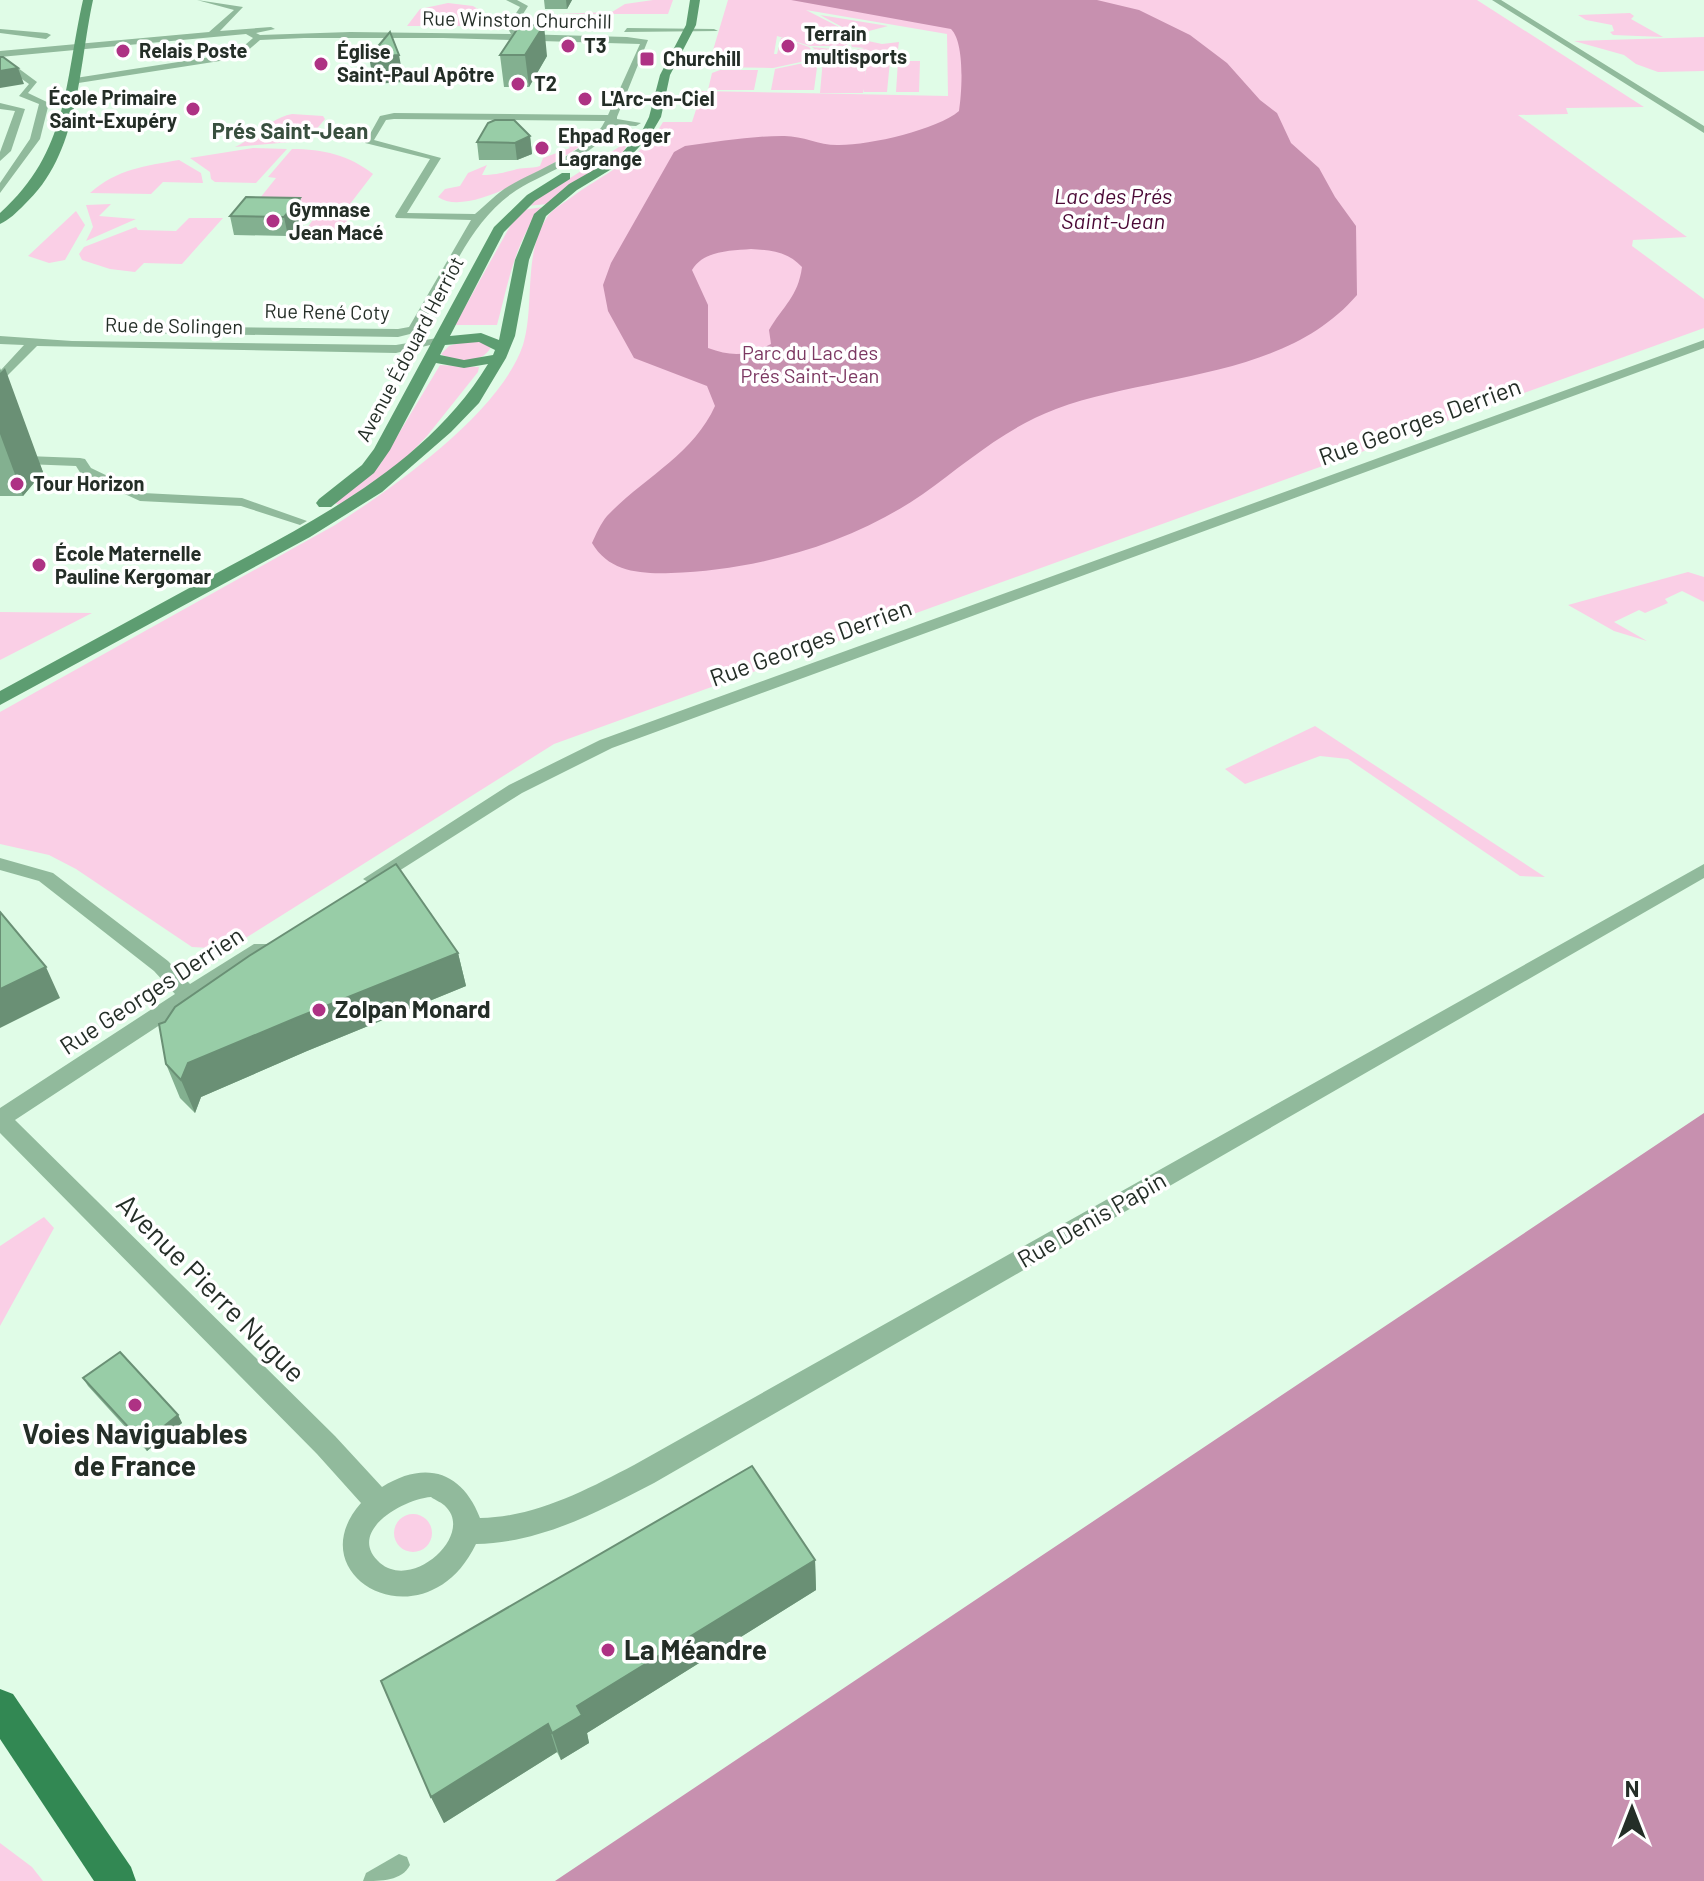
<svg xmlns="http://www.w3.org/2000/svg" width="1704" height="1881" viewBox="0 0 1704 1881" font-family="Barlow,sans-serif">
<rect width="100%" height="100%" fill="#e0fce7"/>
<path fill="#facfe6" d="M653,0h20l-5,14h-111l55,-2 13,-8z
M728,0h749l167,107 -78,1 2,6 -50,1 169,122 -54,3 -1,6 72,53v29l-1150,416 -326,205 -36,-2 -116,-78 -27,-14 -49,-11v-132l335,-187c59,-38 165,-112 188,-180 12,-39 0,-90 23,-126 5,-9 16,-15 23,-20 33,-25 73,-40 94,-77h29l10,-31 246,5 -1,-62 -141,-24 35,18 7,18h-38l-33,-10 -3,18h3l4,-16h3l25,9 10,11 -46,10 -65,-1z
M448,3l25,3 8,5 -12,15h-62l13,-17z
M1630,13l4,3 -3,3 32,18 -50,-2 -3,-3 4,-1 -2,-6 -26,-5 -8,-5z
M820,15l68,11 -19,5 -1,10 14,3 17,-2 -1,7h-14l8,1 -1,8 -68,-1 -11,-10 40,4 13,-3 -13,-1 -8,-19z
M1704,37v34l-46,1 -22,-8 -12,-9 -50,-14z
M823,59h43l-1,17 2,-15h23l-3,31h-23v-3l-1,4h-43z
M818,60l-4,30h-43l4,-21z
M898,61h22l-1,31h-23z
M720,70h38l-4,20h-46l4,-17z
M292,114l31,2 2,3 -16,19 -7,3 -67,6c20,-9 35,-29 57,-33z
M568,134l19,8c-28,18 -117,78 -149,55l7,-8 15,-3 8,-13 19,-8 -5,10c13,0 20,-2 32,-5 8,-3 16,-1 26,-4l3,-8 27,-10 -12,-13z
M630,140l-9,16 -73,48 -22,2z
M253,148l34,1 -31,34 -41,-1 -4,-3 -1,-7 -20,-14z
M292,149c31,0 57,6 81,25l-23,30 -94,-1 20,-25 -8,-1z
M179,160l22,13 2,10 -40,-1 -12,12 -61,-1c27,-24 55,-27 89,-33z
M111,204l-12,12 37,3 -50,22 7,-14 -7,-22z
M543,207c-28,32 -35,78 -46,118h-42l59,-106 8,-9z
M76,211l9,14 -20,35 -16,3 -21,-7z
M317,214h35l-15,21h-35z
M189,218h34l-41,46 -38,-1 -9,9 -25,-3 -28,-9 -3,-6 5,-7 52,-20 2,3 38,1z
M464,341h18l9,6c-8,17 -36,16 -50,7l8,-8z
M440,365l39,2 -1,5 -51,64 -27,28 -61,41 -5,-2 47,-40z
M1688,572l16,5v25l-22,-11 -17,8 3,4 -23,10 -6,-3 -25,12 33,19 -33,-10 -46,-26z
M0,612l92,1 -92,47z
M1315,726l230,151 -25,-1 -172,-117 -28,-3 -75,28 -20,-15z
M44,1217l10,11 -54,98v-80z
M394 1533a19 19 0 1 1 38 0a19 19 0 1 1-38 0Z
M0,1843l32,24 11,14h-43z"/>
<path fill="#c790af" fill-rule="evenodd" d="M791,0h306l42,10 51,25 37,28 33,37 17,13 14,30 28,25 16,29 21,29 1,69c-73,85 -204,78 -301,114 -51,19 -90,54 -133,85 -72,50 -165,76 -252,79 -31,1 -62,-1 -79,-30 4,-9 9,-20 15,-27 36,-38 86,-61 108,-110l-8,-20 -73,-28 -26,-47 -5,-26 8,-22 63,-111 11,-6c32,-4 65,-10 97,-10 19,-1 36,9 55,9 29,1 100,-15 122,-34 3,-20 6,-68 -8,-82zM751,249c21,1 37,3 51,18 -4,30 -19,39 -33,63l2,14c-23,12 -39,13 -63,4v-43l-16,-35c12,-20 38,-19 59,-21z
M1704,1113v768h-1149z"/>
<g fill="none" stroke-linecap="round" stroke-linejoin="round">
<path fill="#91ba9c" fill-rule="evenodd" d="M399,1854l8,3 3,8c-8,16 -29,16 -47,16l3,-8z"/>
<path fill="#91ba9c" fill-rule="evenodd" d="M197,0l46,7 -23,24 51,-4 4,2 -19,4 4,2 90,-3 161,2 -4,-7 13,-20 -14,-7h11l11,6 -13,21 4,7 108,3 21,3 -31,77v2l24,4 -5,3 -23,-1c-14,31 -75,49 -102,69 -45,33 -64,91 -93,138l-20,5 -270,-4v-6l4,-1 266,3 11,-2 62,-107 -75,-2 -1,-2 35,-57 -65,-16 15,-27 14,-3 214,2 32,-71 -197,-6h-139l-44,2 -21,18 -167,26 -3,-5 167,-26 17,-15 -7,-4 -246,23v-6l209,-19 25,-22zM394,119l211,2c-13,29 -69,49 -96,65 -12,7 -23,19 -34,28l-68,-1 34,-55 -67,-18 12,-20z
M1492,0h9l203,126v7z
M627,28l87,1 4,2 -94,1z
M0,29l47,4 4,2 -5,4 -46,-6z
M0,64l14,1 23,17 -9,11 21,10 -9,36 -40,54v-10l30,-44 9,-35 -20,-8 10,-12 -20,-14h-9z
M0,103l25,6 -14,42 -11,10v-9l15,-41 -15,-2z
M0,336l72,5 324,4 41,-7 6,4 -47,11 -359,-7 -37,37v-12l24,-26 -24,-1z
M1704,340v8l-1092,400 -90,45 -142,90 -7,2 -10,-6 146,-94 91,-45z
M0,455l80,3 5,1 6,9 52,25 99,5 65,23 -7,4 -59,-19 -101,-5 -59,-27 -5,-8 -76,-3z
M0,858l53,15 115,88 22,23 64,-40h14l3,5 -3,5 -253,166 320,316 47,51c43,-27 80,-16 98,31 56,-1 106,-28 154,-53l1070,-601v14l-1050,605c-56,29 -114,60 -178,61 -50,104 -181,34 -115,-41l-44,-49 -317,-321v-25l175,-114 -21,-23 -115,-90 -39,-11zM431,1497c4,3 12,6 15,10 28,28 -33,84 -66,56 -35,-31 23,-64 51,-66z"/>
<path fill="#5d9d71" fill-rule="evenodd" d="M83,0h10c-15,69 -13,154 -69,205 -7,7 -15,15 -24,19v-11c69,-62 64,-129 83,-213z
M690,0h10l-4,25 -26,50 -9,42 -10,17 -23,25 -51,31 -31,26 -17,44 -14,76 -9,22 -27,45 -28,29 -69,60 -72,45 -310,168v-14c68,-37 136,-74 204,-111 103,-56 221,-112 284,-216l-24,4 -28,-5 -46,87 -16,23 -43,34h-12l-3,-4 3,-4 43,-34 12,-16 120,-222 33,-32 35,-22h8v6l-35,22 -31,31 -54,104 31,-3 18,7 16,-80 19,-46 35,-30 51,-29 22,-24 7,-14 11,-42 26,-50zM479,342l16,8 -2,5 -29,5 -24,-5 5,-10z"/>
<path fill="#328853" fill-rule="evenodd" d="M0,1689l13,5 118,173 5,14h-42l-94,-142z"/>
</g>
<path fill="#83b090" d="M544,0h28l-5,9h-22z
M500,55l47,1 -18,31h-25z
M530,136l2,18 -15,6h-38l-2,-18z
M300,198l4,18 -16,20 -54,-1 -4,-19z
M0,368l43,104 -20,24h-23z
M458,953l8,33 -159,65 -106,46 -6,16 -15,-15 -14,-34z
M83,1378l95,37 4,8 -35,28 -59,-65z
M815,1560l1,30 -229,143 2,10 -28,17 -4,-8 -113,71 -13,-26z"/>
<path fill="#6a9075" d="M566,0h6l-5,9z
M544,25l3,31 -18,31 -4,-32z
M399,55l5,27 -30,2 -5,-27z
M18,68l6,16 -24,4v-17z
M530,136l2,18 -15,6 -2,-17z
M300,198l4,18 -16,20 -4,-19z
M5,368l38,104 -20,24 -23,-62v-61z
M458,953l8,33 -159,65 -106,46 -6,16 -14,-33 7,-17 108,-45z
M46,967l14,31 -60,30v-39z
M178,1415l4,8 -35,28 -4,-8z
M815,1560l1,30 -229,143 2,10 -28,17 -9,-27 25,-27z
M548,1724l9,28 -113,71 -13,-26z"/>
<path fill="#98cda7" stroke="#6a9075" stroke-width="2" d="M520,25h24l-19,30h-25z
M390,32l9,23 -30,2z
M0,57h3l15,11 -18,3z
M495,120h19l16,16 -15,7 -38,-1 11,-19z
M246,197l54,1 -16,19 -54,-1z
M396,864l62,89 -162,65 -108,45 -7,17 -15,-16 -7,-40 6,-2 10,-15 74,-51z
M0,912l46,55 -46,22z
M120,1352l58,63 -35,28 -60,-65z
M752,1466l63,94 -238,146 5,9 -30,18 -4,-9 -117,73 -50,-116z"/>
<g fill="#ae3284" stroke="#fff" stroke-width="3">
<circle cx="568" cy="46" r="8"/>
<circle cx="788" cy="46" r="8"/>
<circle cx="123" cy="51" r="8"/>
<rect x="639" y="51" width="16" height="16" rx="4"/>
<circle cx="321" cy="64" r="8"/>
<circle cx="518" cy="84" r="8"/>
<circle cx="585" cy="99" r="8"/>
<circle cx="193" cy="109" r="8"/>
<circle cx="542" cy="148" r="8"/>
<circle cx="273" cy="221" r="8"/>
<circle cx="17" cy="484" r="8"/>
<circle cx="39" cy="565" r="8"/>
<circle cx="319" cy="1010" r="8"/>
<circle cx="135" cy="1405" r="8"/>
<circle cx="608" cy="1650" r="8"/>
</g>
<g text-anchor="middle" stroke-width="7" stroke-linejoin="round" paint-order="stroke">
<g font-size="20" fill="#242e27" stroke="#fff">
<text transform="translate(517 20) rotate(1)" y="7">Rue Winston Churchill</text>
<text transform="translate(327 312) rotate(1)" y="7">Rue René Coty</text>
<text transform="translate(174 326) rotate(1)" y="7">Rue de Solingen</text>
<text transform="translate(410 349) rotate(-62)" y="7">Avenue Édouard Herriot</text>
</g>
<g font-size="20" font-weight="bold" fill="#242e27" stroke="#fff" text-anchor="start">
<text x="804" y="41">Terrain<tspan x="804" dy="23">multisports</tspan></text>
<text x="584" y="53">T3</text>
<text x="139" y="58">Relais Poste</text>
<text x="337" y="59">Église<tspan x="337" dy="23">Saint-Paul Apôtre</tspan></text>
<text x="663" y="66">Churchill</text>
<text x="534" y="91">T2</text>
<text x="177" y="105" text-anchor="end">École Primaire<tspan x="177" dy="23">Saint-Exupéry</tspan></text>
<text x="601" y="106">L'Arc-en-Ciel</text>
<text x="558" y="143">Ehpad Roger<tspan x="558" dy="23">Lagrange</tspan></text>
<text x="289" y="217">Gymnase<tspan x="289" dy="23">Jean Macé</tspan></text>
<text x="33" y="491">Tour Horizon</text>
<text x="55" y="561">École Maternelle<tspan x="55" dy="23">Pauline Kergomar</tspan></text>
</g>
<g font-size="20" fill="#7c3862" stroke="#fff">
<text x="810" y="360">Parc du Lac des<tspan x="810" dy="23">Prés Saint-Jean</tspan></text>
</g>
<g font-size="22" font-weight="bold" fill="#39503f" stroke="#fff">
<text x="290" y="139">Prés Saint-Jean</text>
</g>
<g font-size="22" font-style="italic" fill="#4a0835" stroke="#fff">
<text x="1113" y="204">Lac des Prés<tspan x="1113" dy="25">Saint-Jean</tspan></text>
</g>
<g font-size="24" fill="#242e27" stroke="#fff">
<text transform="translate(1420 422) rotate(-20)" y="8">Rue Georges Derrien</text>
<text transform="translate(811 643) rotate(-20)" y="8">Rue Georges Derrien</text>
<text transform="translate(152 991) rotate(-33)" y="8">Rue Georges Derrien</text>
<text transform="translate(1092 1220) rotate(-30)" y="8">Rue Denis Papin</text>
</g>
<g font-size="24" font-weight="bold" fill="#242e27" stroke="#fff" text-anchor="start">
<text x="335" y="1018">Zolpan Monard</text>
</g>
<g font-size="28" fill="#242e27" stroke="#fff">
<text transform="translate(211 1288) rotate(45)" y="10">Avenue Pierre Nugue</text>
</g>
<g font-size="28" font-weight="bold" fill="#242e27" stroke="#fff">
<text x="135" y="1444">Voies Naviguables<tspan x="135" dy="32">de France</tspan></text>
<text x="624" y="1660" text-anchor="start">La Méandre</text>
</g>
</g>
<g transform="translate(1632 1809)" stroke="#ffffff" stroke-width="6" paint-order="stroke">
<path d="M0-6L14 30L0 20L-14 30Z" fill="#242e27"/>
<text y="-12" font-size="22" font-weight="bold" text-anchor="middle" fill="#242e27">N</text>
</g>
</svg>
